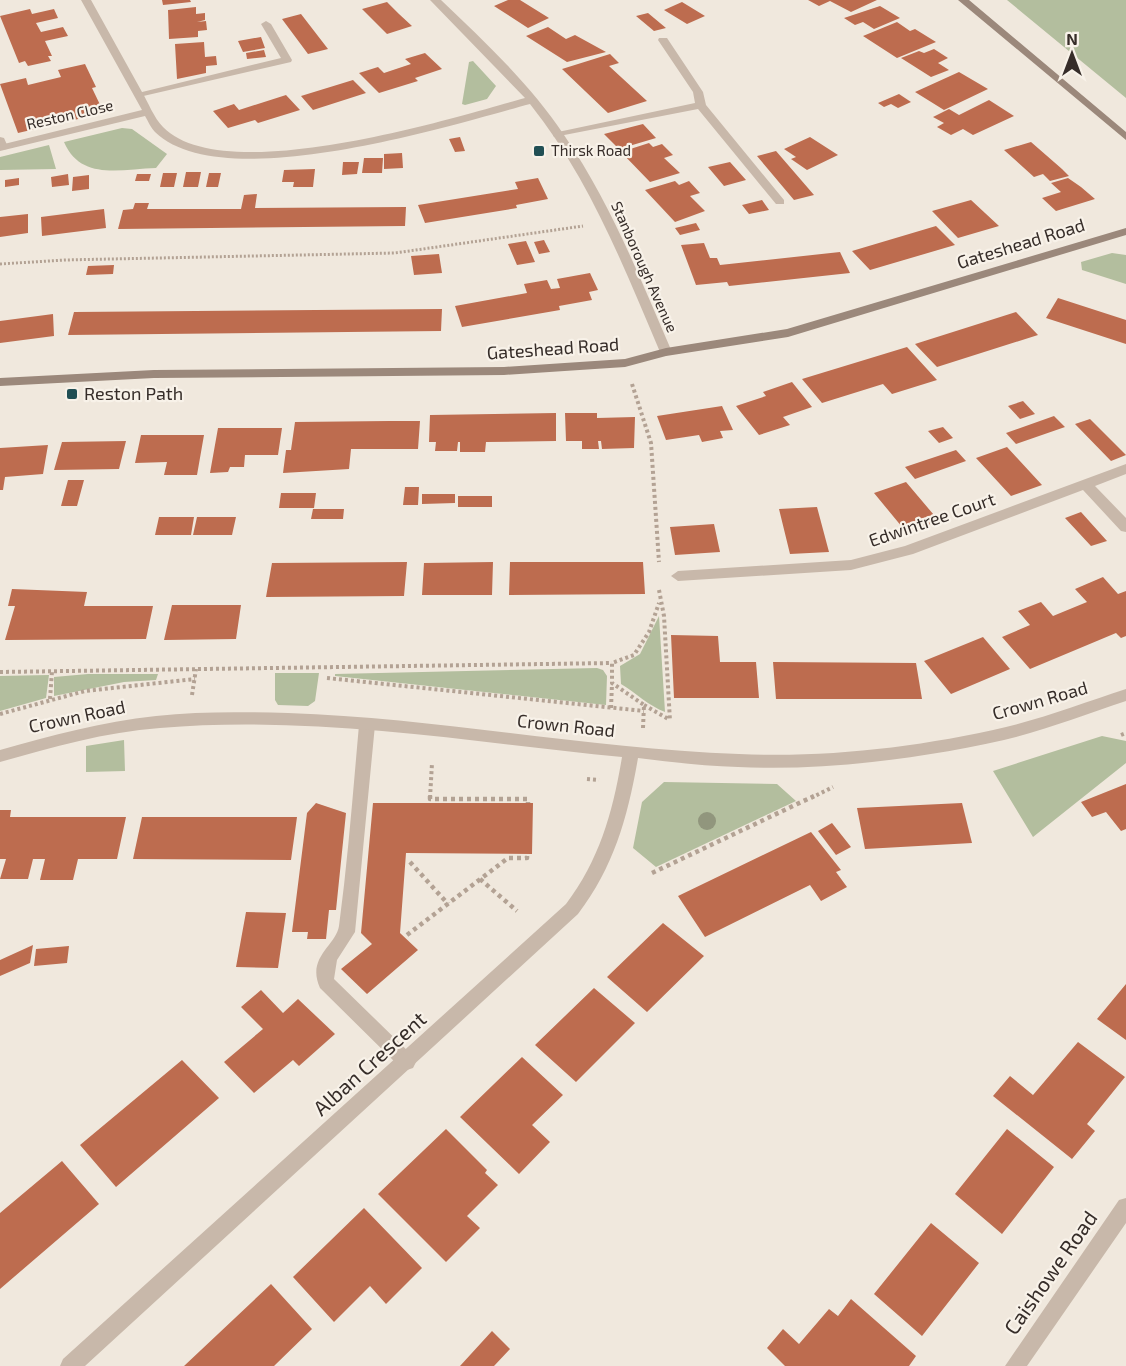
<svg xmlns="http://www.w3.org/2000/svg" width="1126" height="1366" viewBox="0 0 1126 1366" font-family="'Exo 2',sans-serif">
<rect width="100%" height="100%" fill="#f0e8dd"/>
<path fill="#b3be9e" d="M1007,0h119v98z
M473,61l23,25 -9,13 -22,6 -3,-1 7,-42z
M122,128l10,1 35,25 -11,14c-36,1 -75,13 -92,-26z
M49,145l7,24 -56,1v-13z
M1112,253l14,2v29l-44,-14 -1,-8z
M659,616l6,96c-16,-6 -29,-19 -44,-28l-1,-18 20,-12z
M597,668l6,2 4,6 -1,29 -271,-29v-2z
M275,673h44l-4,28 -7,5 -30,-1 -3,-5z
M88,674h70l-2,6 -32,2 -70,14v-19z
M49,675l-3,23 -46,13v-35z
M1102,736l24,5v22l-93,74 -40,-66z
M124,740l1,31 -39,1v-26z
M664,782l113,2 19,17 -140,66 -23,-19 9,-46z"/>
<path fill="#bd6c4f" d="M162,0h28l1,2 -28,3z
M508,0h12l29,18 -21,10 -34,-22z
M808,0h69l-26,12 -21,-11 -11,5z
M387,2l12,12 13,12 -25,8 -25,-25z
M682,2l23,14 -18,8 -23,-14z
M880,6l20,12 -26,11 -11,-7 -8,3 -11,-7z
M196,7v7l9,-1v7l-8,2 9,-1 1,9 -9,1v6l-29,2 -1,-29z
M30,9l2,5 22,-5 4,9 -22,5 5,9 22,-5 5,9 -23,5 7,15h-4l3,5 -23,5 -3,-5 -6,2 -19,-47z
M648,13l18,15 -12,3 -18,-15z
M301,14l27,35 -20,5 -26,-35z
M897,22l13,9 5,-2 21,13 -39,16 -34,-22z
M548,27l18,12 9,-4 31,17 -39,10 -41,-26z
M261,37l4,11 -22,4 -5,-11z
M204,42l1,15 11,-1 1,9 -11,1v7l-29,6 -2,-35z
M934,49l14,9 -10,5 11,7 -18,7 -30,-19 18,-7 5,2z
M264,50l2,7 -19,2 -1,-6z
M425,53l17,16 -27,9 3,3 -39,12 -20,-20 19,-6 6,6 27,-9 -6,-5z
M610,54l9,9 -10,3 38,35 -39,12 -46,-44z
M85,64l11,23 -4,1 12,25 -86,20 -18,-49 26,-6 2,7 33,-8 -3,-7z
M959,72l29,17 -44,21 -29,-18z
M353,80l13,13 -53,17 -12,-14z
M899,94l12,8 -13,6 -7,-4 -7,3 -6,-4z
M286,95l14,15 -42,13 -3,-3 -27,8 -15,-17 21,-7 5,6z
M989,100l25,16 -41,19 -10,-6 -12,6 -14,-8 7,-4 -11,-6 16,-8 10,6z
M643,124l13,14 -37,11 -15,-15z
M460,137l5,14 -10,1 -6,-13z
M810,137l28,18 -31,15 -16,-11 5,-2 -12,-8z
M1031,142l31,27 7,7 -19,5 -7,-7 -9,3 -30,-27z
M649,143l4,4 9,-3 11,11 -9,3 16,15 -30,9 -29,-30z
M776,151l38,44 -20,5 -37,-44z
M402,153l1,15 -19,1v-15z
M364,158h19l-1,15h-20z
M343,162h16l-2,12 -15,1z
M730,162l16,18 -22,6 -16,-19z
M315,169l-2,18h-20l1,-5h-12l2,-12z
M186,172h15l-3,15h-15z
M163,173h14l-3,14h-14z
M209,173h12l-3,14h-12z
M68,174l1,11 -17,2 -1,-10z
M137,174h14l-2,7h-14z
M89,175v14l-17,2 1,-14z
M19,178v7l-14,2v-7z
M538,178l10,21 -32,6 1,3 -92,15 -7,-18 100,-16 -3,-7z
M1068,178l13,9 14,12 -39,12 -14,-13 19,-6 -10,-9z
M675,181l4,4 10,-4 11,12 -10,3 15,15 -30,11 -30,-32z
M257,194l-2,14 151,-1 -1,19 -287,3 5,-19 10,-1 2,-6h14l-2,6h94l3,-14z
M762,200l7,10 -20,4 -7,-9z
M971,200l28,26 -41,12 -26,-27z
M104,209l2,19 -64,8 -1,-19z
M28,214v19l-28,4v-20z
M696,223l4,7 -20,5 -5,-7z
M936,226l19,19 -85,25 -18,-19z
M544,240l6,12 -11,2 -5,-12z
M526,241l9,21 -18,3 -9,-21z
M704,243l6,15h7l3,7 120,-13 10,21 -121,13 -2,-4 -31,3 -15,-40z
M439,254l3,19 -28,2 -3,-19z
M114,265l-1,9 -27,1 2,-9z
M590,273l8,17 -9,2 3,8 -33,6 1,4 -98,17 -7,-21 72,-13 -3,-9 23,-4 4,9 9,-1 -3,-9z
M1058,298l68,22v24l-80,-26z
M442,309l-1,22 -373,4 6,-23z
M1016,312l22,23 -101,32 -22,-23z
M53,314l1,22 -54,7v-22z
M907,347l30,33 -45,14 -9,-10 -61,19 -20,-24z
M792,382l20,25 -29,10 7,8 -31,10 -23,-29 30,-10 -3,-4z
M1023,401l12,13 -15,5 -12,-13z
M722,406l11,24 -13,1 3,7 -21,4 -3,-7 -33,5 -9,-24z
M556,413v28l-70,1 -1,10h-25v-10h-2l-1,9h-22l1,-9h-7l1,-27z
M565,413h32v5l38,-1 -1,31 -32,1 -1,-8h-3l1,8h-17v-8h-16z
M1054,416l11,11 -49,17 -10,-11z
M1090,419l36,36 -15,6 -36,-37z
M389,421h31l-2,28h-67l-2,20 -66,4 3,-23h5l4,-28z
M943,427l10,11 -14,5 -11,-12z
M218,428h64l-4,27h-33l-1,12h-14l-2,5 -18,1z
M141,435h63l-7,40h-33l3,-13 -32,1z
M126,441l-7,28 -65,1 8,-28z
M48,445l-5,29 -38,3 -2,13h-3v-42z
M1007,447l35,38 -31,11 -35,-38z
M956,450l10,11 -51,18 -10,-12z
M68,480h16l-7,26h-16z
M906,482l33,39 -32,12 -33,-40z
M405,487h14l-1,18h-15z
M281,493h35l-2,15h-35z
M422,494h33v9l-33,1z
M458,496h34v11h-34z
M817,507l12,45 -39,2 -11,-45z
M313,509h31l-1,10h-32z
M1081,512l26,29 -16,5 -26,-28z
M159,517h35l-3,18h-36z
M197,517h39l-4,18h-39z
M714,524l6,28 -45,3 -5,-28z
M407,562l-3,34 -138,1 6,-34z
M493,562l-1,33h-70l2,-32z
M510,562h133l2,32 -136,1z
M1103,577l15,17 8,-3v45l-5,2 -5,-5 -86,36 -28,-32 28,-12 -12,-14 23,-9 12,14 34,-14 -12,-13z
M12,589l75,3 -3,14h69l-7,33 -141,1 10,-34h-7z
M172,605h69l-5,34 -72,1z
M671,635l47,1 2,26h36l3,36h-85z
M983,637l27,32 -59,25 -27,-33z
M773,662l143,1 6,36h-146z
M1126,784v45l-5,2 -15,-19 -14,5 -11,-15z
M316,803l30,10 -10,97h-7l-3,29h-19l1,-7h-16l15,-119z
M373,803h160l-1,51 -126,-1 -6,80 18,17 -51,44 -26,-25 31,-25 -11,-11z
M962,803l10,40 -107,6 -8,-41z
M0,810h11l-1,7h116l-9,42h-39l-5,21h-33l5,-21h-12l-5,20h-28l6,-20h-6z
M142,817h155l-6,43 -158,-1z
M832,823l19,24 -15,8 -18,-24z
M811,832l30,38 -5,2 11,15 -26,14 -11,-16 -105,52 -27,-41z
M246,912l40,1 -8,55 -42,-1z
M663,923l41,33 -57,56 -40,-35z
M33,945l-3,18 -30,13v-16z
M69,946l-2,17 -33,3 2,-17z
M1126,984v56l-29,-21z
M594,988l41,35 -59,59 -41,-37z
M261,990l22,23 15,-14 37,35 -36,32 -6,-6 -39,33 -30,-31 39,-33 -22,-22z
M1078,1042l47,35 -38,47 8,7 -23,28 -79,-63 17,-20 23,19z
M522,1057l41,38 -31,30 18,17 -31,32 -59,-57z
M182,1060l37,38 -103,89 -36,-42z
M446,1129l41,41 -2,3 13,12 -31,31 13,12 -34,34 -68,-68z
M1007,1129l47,38 -52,67 -47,-40z
M62,1161l37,43 -99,85v-76z
M364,1208l58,60 -36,36 -16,-18 -36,36 -41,-45z
M931,1223l48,40 -57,73 -48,-42z
M271,1284l41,45 -38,37h-90z
M851,1299l65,57 -7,10h-124l-18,-18 16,-19 16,15 30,-35 9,7z
M492,1331l18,18 -16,17h-34z"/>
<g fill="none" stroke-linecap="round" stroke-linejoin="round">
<path stroke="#b3a294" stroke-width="3" stroke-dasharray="2 2" stroke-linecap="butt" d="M0,264l64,-4 331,-7 188,-27"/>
<path stroke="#b3a294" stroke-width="4" stroke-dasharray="3 3" stroke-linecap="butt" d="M632,384l19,59 8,119
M659,590l5,26 6,105
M0,672l612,-9
M327,678l317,33
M192,695l4,-26
M50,699l2,-28
M644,705l26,15
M611,708l1,-24
M0,714l85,-23 110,-12
M643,728l1,-23 -32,-22v-20l22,-8 15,-23 10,-29
M1121,735l5,-2
M587,779l12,1
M430,798l2,-35
M811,798l22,-11"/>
<path stroke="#b3a294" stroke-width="4.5" stroke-dasharray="4 4" stroke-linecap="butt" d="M430,796v3h98v4
M410,862l38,42
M652,873l162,-77
M480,879l37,32
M407,935l101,-77h19v-4"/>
<path fill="#c8b8aa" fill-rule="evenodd" d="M266,21l5,3 21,36 -1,2 -152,35 -5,-3 147,-36 -20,-34z
M659,38h8l36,54 3,13 78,95v4h-8l-78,-95 -144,28 -1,-2 5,-3 137,-29 -2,-11 -35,-52z
M0,137l4,1 4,9 -1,2 -7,1z
M367,719l5,2 3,4 -20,207 -18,28 -3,19 79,77 3,6 -3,6 -6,2 -6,-2 -81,-80c-14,-31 16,-42 19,-62 9,-67 14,-134 20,-201l3,-4z"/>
<path fill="#c8b8aa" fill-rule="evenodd" d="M81,0h10c17,31 34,61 51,92 6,10 12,26 21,35 60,62 287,-8 362,-29l-95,-98h11c44,42 89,84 123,135 46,67 76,143 108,217l-6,4 -6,-4c-37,-87 -71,-174 -130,-248 -82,22 -308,93 -375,28 -4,-4 -7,-11 -10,-16l-145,35v-6l142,-35z
M1126,464v10l-31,12 31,32v14l-5,-1 -38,-41 -170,64 -62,16 -173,11 -7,-5 7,-5 173,-11 54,-14z
M1126,689v12c-40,13 -80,29 -122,39 -86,19 -178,31 -266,27 -34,-1 -67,-5 -100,-9 -10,58 -24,109 -60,156l-493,452h-25l3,-7 503,-455c34,-45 47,-93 56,-147 -153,-15 -308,-42 -462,-29 -55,4 -107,19 -160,34v-12c53,-15 101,-28 156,-34 44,-5 89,-4 132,-3 151,5 301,36 451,41 88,4 181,-7 267,-27 41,-10 80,-25 120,-38z
M1126,1198v25l-99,143h-22l114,-166z"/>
<path fill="#9b887b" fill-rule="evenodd" d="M958,0h11l157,132v8z
M1126,228v7l-338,102 -122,19 -41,11 -121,8 -350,3 -154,8v-8l154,-8 350,-3 121,-8 41,-11 121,-19z"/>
</g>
<circle fill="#91967d" cx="707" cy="821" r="9"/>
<g fill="#214f54" stroke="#f8f2e9" stroke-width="2">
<rect x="533" y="145" width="12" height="12" rx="3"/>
<rect x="66" y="388" width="12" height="12" rx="3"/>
</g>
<g text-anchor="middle" stroke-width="4.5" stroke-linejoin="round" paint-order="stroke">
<g font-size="15" fill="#362d29" stroke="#f8f2e9">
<text transform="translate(70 115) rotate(-13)" y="5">Reston Close</text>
<text transform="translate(644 267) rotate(66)" y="5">Stanborough Avenue</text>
</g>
<g font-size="15" fill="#362d29" stroke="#f8f2e9" text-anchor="start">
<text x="551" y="156">Thirsk Road</text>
</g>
<g font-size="18" fill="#362d29" stroke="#f8f2e9">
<text transform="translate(1021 244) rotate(-17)" y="6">Gateshead Road</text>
<text transform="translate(553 349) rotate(-4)" y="6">Gateshead Road</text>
<text transform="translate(932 520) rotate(-19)" y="6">Edwintree Court</text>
<text transform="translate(1040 701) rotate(-16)" y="6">Crown Road</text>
<text transform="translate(77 717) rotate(-12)" y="6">Crown Road</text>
<text transform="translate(566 726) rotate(6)" y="6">Crown Road</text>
</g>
<g font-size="18" fill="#362d29" stroke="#f8f2e9" text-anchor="start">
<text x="84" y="400">Reston Path</text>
</g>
<g font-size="21" fill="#362d29" stroke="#f8f2e9">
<text transform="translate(370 1064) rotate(-42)" y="7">Alban Crescent</text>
<text transform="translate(1051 1273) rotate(-55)" y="7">Caishowe Road</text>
</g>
</g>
<g transform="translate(1072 54)" stroke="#f8f2e9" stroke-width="4.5" paint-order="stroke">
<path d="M0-4.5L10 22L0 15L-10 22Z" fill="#362d29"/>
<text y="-9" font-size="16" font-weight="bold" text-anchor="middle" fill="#362d29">N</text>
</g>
</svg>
